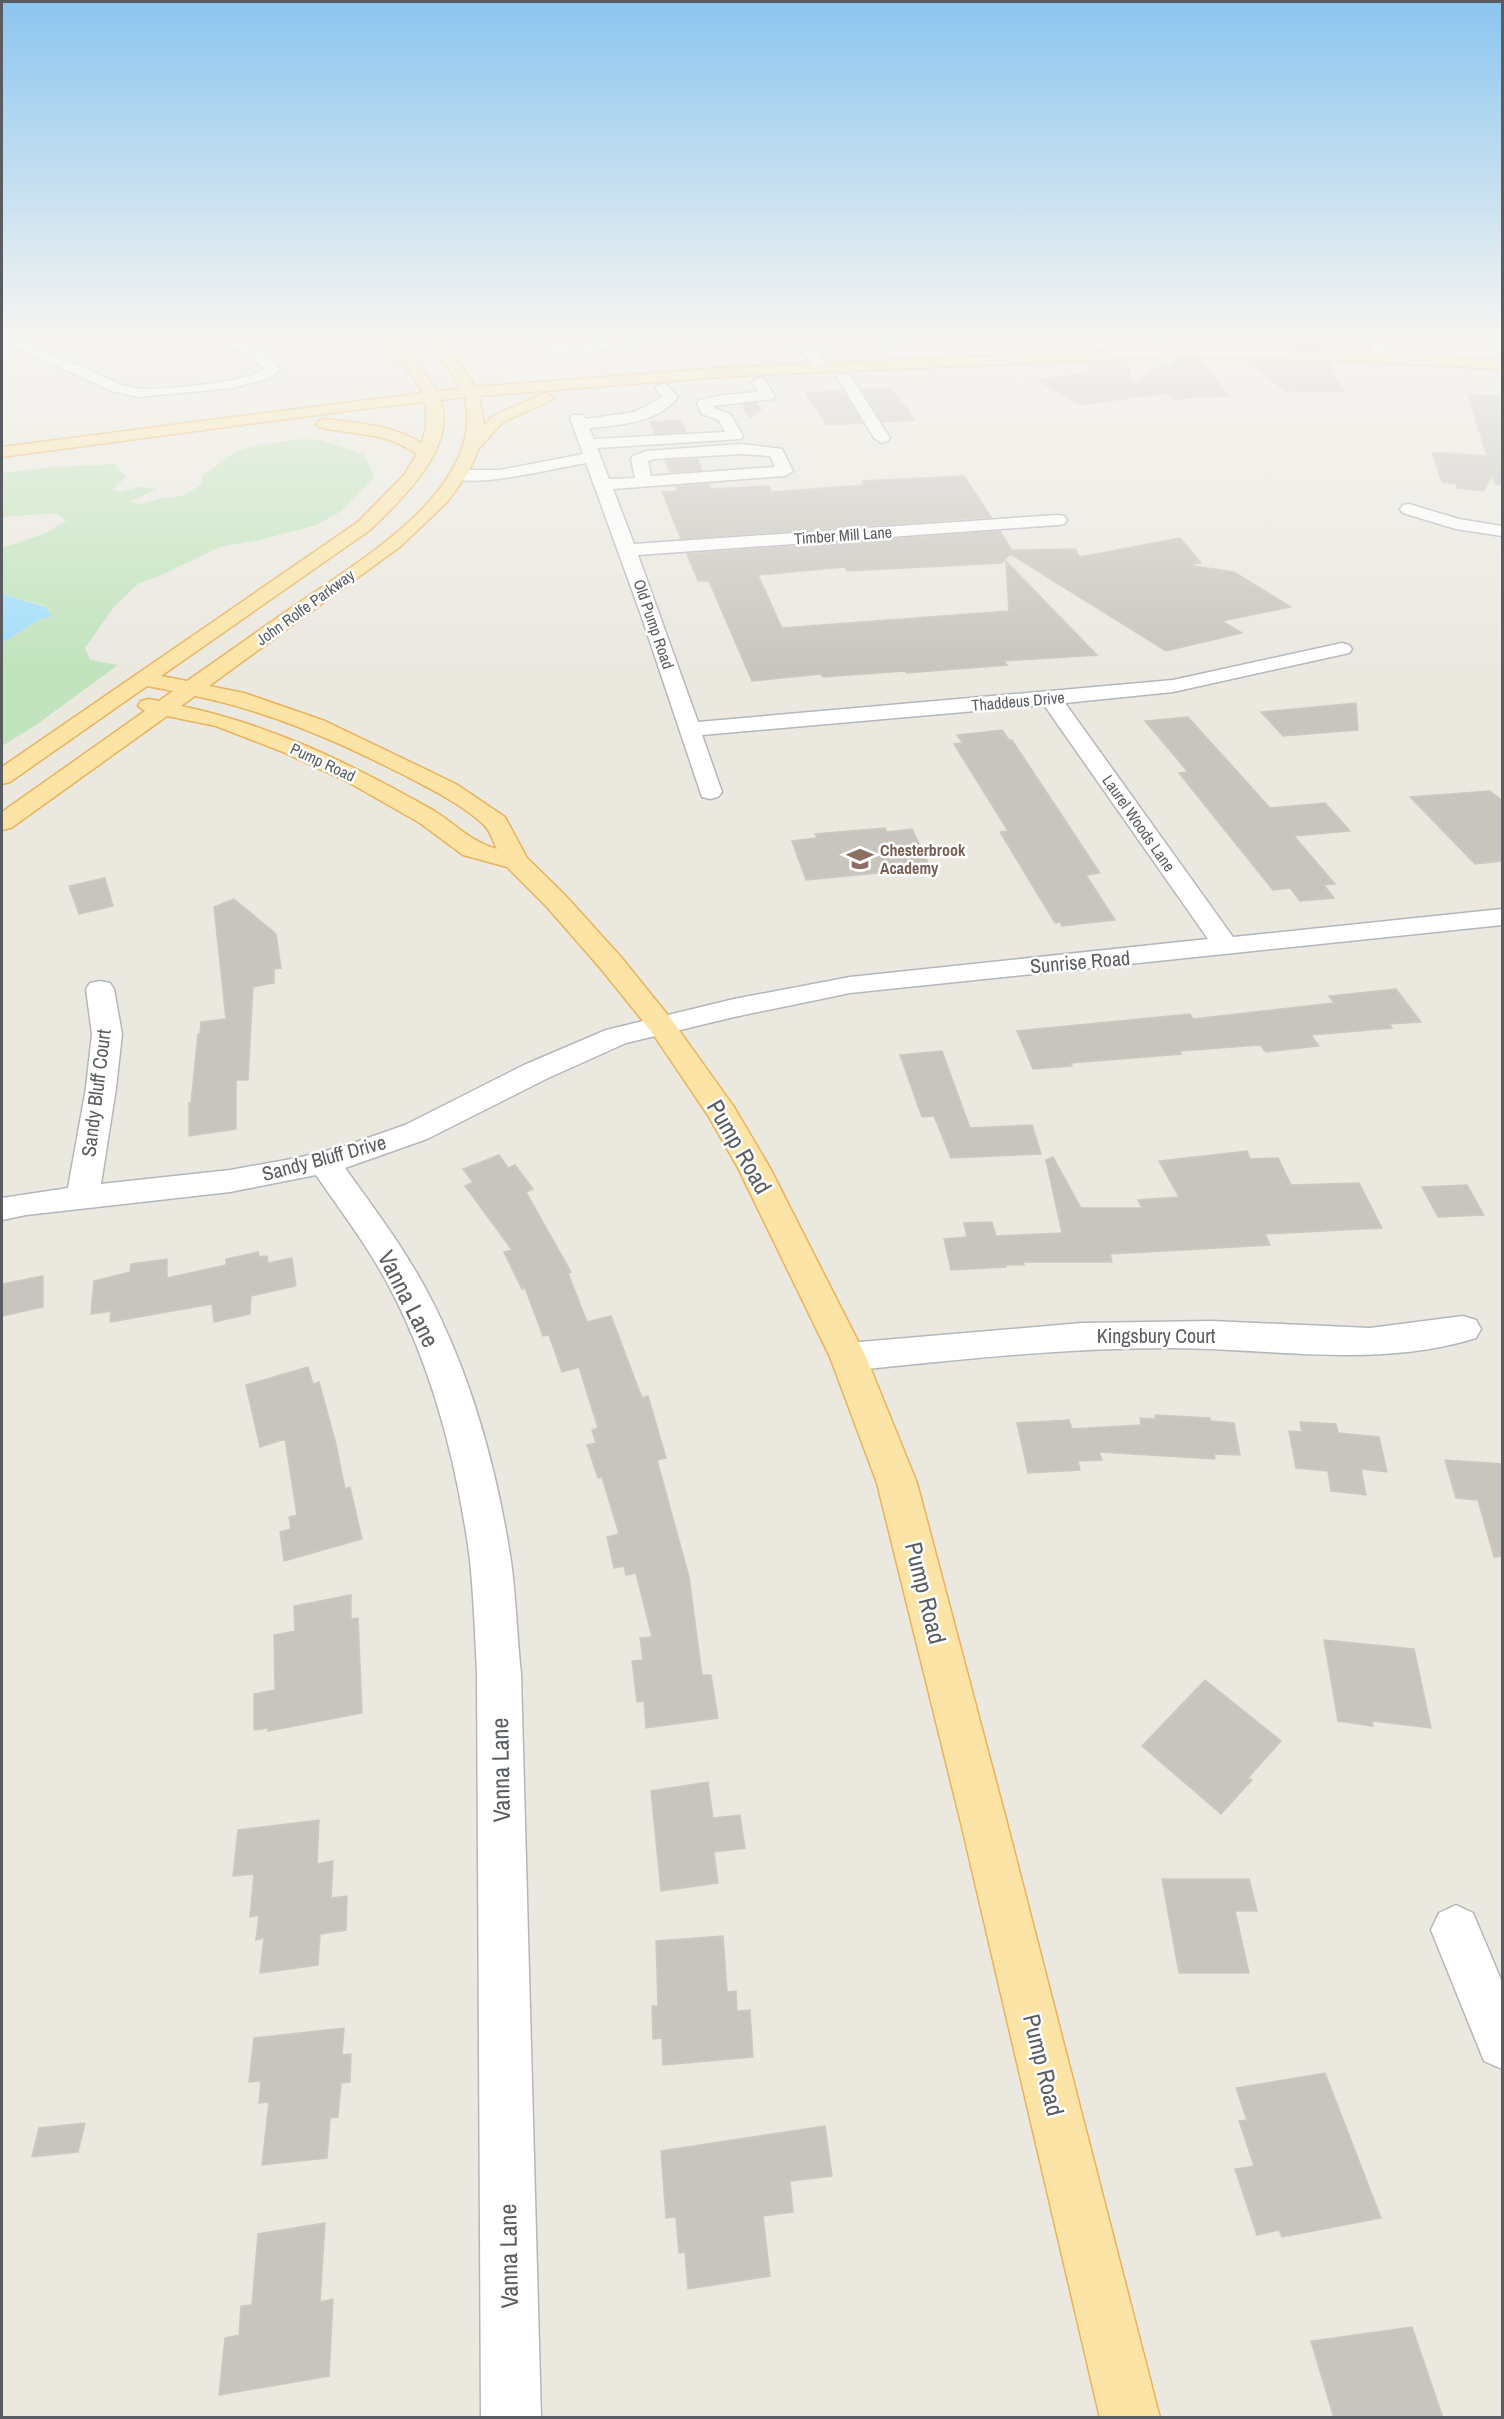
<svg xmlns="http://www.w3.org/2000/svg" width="1504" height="2419" viewBox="0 0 1504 2419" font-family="'Archivo Narrow',sans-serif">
<rect width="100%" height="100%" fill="#ebe8e0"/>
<path fill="#c1e3bd" d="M302,439l19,1 42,14 11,20 -3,7 -30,30 -24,14 -54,14 -43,8 -61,29 -20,7 -25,24 -29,41 5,12 28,5 -85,62 -31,19v-103l37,-23 13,-4 -6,-10 -44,-12v-46l42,-14 22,-13 -10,-8 -54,4v-44l51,-6 61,-3 12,13 -13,12 6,3 19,-5 18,2 -26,13 10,2 22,-6 21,-2 19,-12 1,-9c12,-6 19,-16 31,-22 20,-10 46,-11 68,-14z"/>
<path fill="#a0defb" d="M2,594l44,13 6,9 -13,4 -37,23z"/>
<path fill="#c8c5bf" stroke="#d0c8bf" stroke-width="1.5" d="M1210,334h23l56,8 8,-8h23l5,16 -96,-2z
M1177,359l26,1 25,36 -55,3 -7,-6 -85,12 -44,-25 54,-7 -4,-10 38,-2 9,22 27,-18h14z
M1246,361l83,1 5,14 12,16 -60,-1z
M891,388l24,32 -33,2 -20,-33z
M843,391l19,32 -35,2 -21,-32z
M1468,394l35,2v88l-7,1 -4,-11 -8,17 -27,-3v-4l-15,-2 -10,-30 55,4z
M681,420l5,12 -31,2 -5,-12z
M698,459l4,11 -32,2 -5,-11z
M964,476l27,41 -310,22 -19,-47 16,-1 -2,-4 33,-3 2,5 58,-3 3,6 92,-7 -2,-4z
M1000,531l12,19 63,-1 5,8 100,-19 21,25 -14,2 47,7 57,35 -69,14 20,12 -76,18 -156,-97 -8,9 -155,8 -2,-4 -87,8 24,53 227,-17 -3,-50 91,94 -93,6 3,4 -101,8 -1,-2 -82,6 -2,-3 -69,7 -43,-100h-11l-11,-27z
M1356,703l2,27 -75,6 -22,-24z
M1188,717l82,91 55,-5 25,28 -56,5 41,48 -11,1 10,13 -34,3 -10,-13 -17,2 -94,-117 9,-1 -43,-51z
M1002,730l7,10h3l88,133 -14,2 29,45 -53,6 -2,-4 -5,1 -55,-91 8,-1 -54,-87 9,-1 -6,-8z
M1490,791l13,10v60l-28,3 -65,-67z
M885,828l2,4 25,-3 19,39 -125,12 -14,-39 25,-3 -2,-4z
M105,878l8,28 -34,8 -10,-28z
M234,899l42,35 5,34 -7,1v14l-21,4 -5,93h-12v49l-47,7v-33h2l7,-69h2l1,-12 25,-3 -12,-112z
M1396,989l25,33 -32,2 3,4 -81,7 8,11 -53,6 -6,-7 -81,6 2,3 -111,9 2,3 -39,3 -16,-38 173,-17 3,5 141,-16 -5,-7z
M942,1051l28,77 62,-3 9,29 -90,4 -17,-42 -12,1 -22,-62z
M1247,1151l3,8 28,-1 13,27 68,-2 23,45 -117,6 5,11 -160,9 2,8h-89l1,3h-19l1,2 -55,3 -7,-31 23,-2 -3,-14 28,-1 4,14 66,-3 -16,-73 7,-3 28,51h61l-4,-8 41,-3 -20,-36z
M499,1155l9,13 7,-3 18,24 -7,3 45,80 -3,1 19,49 24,-6 31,82 6,-2 18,62 -9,2 32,117 13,98h9l7,43 -72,10 -2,-27 -7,1 -5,-41 11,-1 -3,-22 12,-1 -16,-64 -10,2 -2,-9 -10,2 -7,-31 12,-3 -17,-57 -4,1 -11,-33 9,-2 -4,-13 6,-2 -19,-61 -17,5 -13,-37 -6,1 -18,-48 -3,1 -18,-37 8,-2 -47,-64 8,-4 -10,-13z
M1467,1185l17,30 -46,2 -16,-30z
M258,1252l1,5 8,-1 1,7 24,-5 4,28 -45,10 -1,18 -36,8 -2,-18 -102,18 1,-11 -20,3 3,-33 36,-9 1,-8 36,-5v19l59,-13v-6z
M43,1276v31l-41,9v-32z
M308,1367l5,17 6,-2 17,62 9,45 5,-2 12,52 -78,22 -4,-29 11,-3 -2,-12 8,-2 -12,-76 -25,8 -14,-62z
M1155,1415l55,3v3l24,2 6,32 -26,-1 1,5 -116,-7 3,8 -24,1 2,9 -52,3 -11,-50 52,-3 3,9 69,-4 -1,-7 16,1z
M1300,1422l36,2 2,9 41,4 8,35 -26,-3 5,26 -35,-4 -3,-20 -32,-3 -7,-37 13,1z
M1445,1460l58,4v92l-9,1 -16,-57 -22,-2z
M351,1595v24l7,-1 4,95 -94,18v-3l-14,2v-36l21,-4 -1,-55 21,-4 -1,-25z
M1324,1640l90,9 17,79 -59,-7 1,5 -35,-5z
M1205,1680l76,61 -33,37 4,2 -31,34 -79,-68z
M708,1782l5,36 27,-3 5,33 -31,4 4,31 -57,8 -10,-100z
M319,1820l-2,44 16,-3 -2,37 16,-2 -1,34 -26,4 -2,31 -58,8 4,-35 -8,2 3,-25 -9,2 4,-43 -21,2 5,-46z
M1162,1879h87l8,32h-22l14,62h-70z
M723,1936l4,56 9,-1 1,20 13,-1 3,47 -90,8 -1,-27 -9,1 -1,-33h6l-2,-65z
M344,2028l-2,27 9,-1 -1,28 -9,1 -3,34 -8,1 -3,40 -65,7 7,-63 -10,1 2,-22 -12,1 5,-44z
M1325,2073l56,145 -99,19 -3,-7 -22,5 -22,-66 19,-3 -15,-45 8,-1 -11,-32z
M85,2123l-7,29 -46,5 7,-29z
M825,2126l7,50 -42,5 3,31 -30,4 7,60 -82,13 -3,-37 -6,1 -3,-36 -10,1 -5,-67z
M325,2223l-5,79 13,-3 -4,77 -110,19 6,-57 14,-3 2,-29 11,-1 6,-71z
M1412,2327l31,91h-109l-23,-77z"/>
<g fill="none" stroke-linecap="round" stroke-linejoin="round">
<path stroke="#c6c5c0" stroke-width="15" stroke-dasharray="15 8" stroke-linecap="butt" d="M746,413l12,-10"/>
<g stroke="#b3b7bb" stroke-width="3">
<path id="minor" d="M2,334h6l114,51 12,3c27,3 109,-5 131,-19l-24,-18 -33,-14 -2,-3c28,0 58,12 74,36l-10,8 -37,10 -95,9 -26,-6 -110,-50z
M530,334h16l15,10 12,2 85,-12h101l-7,4 -49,6 -14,-7 -116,17 -21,-3z
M786,334h19l23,34 -2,3h-10l-21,-31z
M874,334h17l11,7 -7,4z
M1153,334h14l-1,4 9,23 -2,3h-10l-2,-3 -9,-23z
M1375,334h14l-5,7 1,16 -7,4 -7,-4 -1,-16z
M844,373l7,4 39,61 -2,3 -6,2 -8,-5 -37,-61z
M759,378l5,1 11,17 -2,3 -60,7 1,2 16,6 13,22 -2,3 -144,9 12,31 26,-1 -4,-19 2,-3 14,-5 94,-7 41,5 11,22 -8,5 -172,13 21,55 424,-29 6,1 3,4 -3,4 -6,1 -420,30 60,167 475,-42 169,-37 7,2 3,4 -3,4 -176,39 -108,11 168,234 269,-28v16l-652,68 -116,24 -108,26 -80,36 -119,60 -82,29c29,40 59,80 83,125 43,82 69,176 83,268 5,37 6,75 10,113l20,744h-60l-4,-744c-2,-38 -3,-76 -7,-114 -12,-91 -35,-184 -77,-266 -21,-42 -50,-80 -77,-119l-86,17 -204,23 -24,5v-22l66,-10 18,-100 6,-54 -6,-45 4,-6 10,-2 10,2 4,6 8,45 -6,54 -15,96 129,-14 67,-12 48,-12 60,-21 119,-60 82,-35 128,-31 116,-22 358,-38 -164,-234 -342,30 20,57 -4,5 -8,2 -8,-2 -61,-182 -55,-152c-22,3 -123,29 -136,12l8,-5h42l83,-16 -13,-36 3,-3h10l3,4 49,-7 27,-15 -7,-9 7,-4 5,1 11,12c-20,26 -58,28 -89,31l5,11 131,-7 -6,-12 -17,-6 -5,-11 3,-3 23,-5 35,-3 -6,-10zM741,454l29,2 5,11 -124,9 -3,-15 7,-2z
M1409,504l50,15 43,7v10l-46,-7 -53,-16 -3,-4 3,-4z
M1463,1316l13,4 5,9 -5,9c-99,31 -206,10 -307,10 -108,0 -214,12 -321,23l-13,-4 -5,-10 5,-10 13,-4 234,-20 129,-2 159,7z
M1456,1905l17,8 29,69v87l-18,-8 -53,-131 8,-17z"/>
</g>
<g stroke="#ebb259" stroke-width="3">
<path id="major" d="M364,334c4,0 11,-1 15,0 19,5 50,40 57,57l25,-2 -11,-19 -12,-13 -30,-23c5,0 10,-1 15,0 18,4 44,37 52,53l258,-20 432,-18 169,3 168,9v8l-168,-9 -169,-3 -432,19 -254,20 5,29 9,-9 49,-22 5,-1 7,4 -2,3 -49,22 -24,26 -11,25 -21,29 -46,44 -192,140 35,7 81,28 131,63 49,33 22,41 37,36 57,63 50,62 63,88 36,61 96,189 51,126 90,340 153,595h-60l-139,-595 -84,-340 -47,-126 -92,-189 -29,-51 -58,-86 -50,-62 -55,-63 -39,-39 -44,-12 -43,-32 -72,-41 -65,-30 -67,-26 -49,-10 -156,112 -9,2v-18l143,-101 -7,-5 3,-5 8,-2 10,2 14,-10 -26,-5 -137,96 -8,2v-17l356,-245 46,-47 13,-21c-34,-23 -61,-18 -98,-27l-3,-3 3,-3 5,-2c34,4 67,6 98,24l4,-15v-24l-1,-2 -56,6 -367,49v-10l420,-54c-13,-33 -38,-36 -58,-59zM465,397c21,91 -103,162 -165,205 -38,26 -75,53 -113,79l-26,-5 209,-146c30,-29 89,-84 70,-130zM195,696c74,15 144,46 211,80 26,14 56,28 78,49 6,5 9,17 13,24 -23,-6 -39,-22 -58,-35 -9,-6 -19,-11 -28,-16 -74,-41 -148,-75 -230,-92z"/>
</g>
<use href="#minor" fill="#fff" fill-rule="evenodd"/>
<use href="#major" fill="#fbe4a5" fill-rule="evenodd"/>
</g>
<linearGradient id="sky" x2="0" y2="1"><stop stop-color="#8bc5f0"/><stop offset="0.5" stop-color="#f6f5f1"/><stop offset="1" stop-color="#f6f5f1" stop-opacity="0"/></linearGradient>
<rect width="1504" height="672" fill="url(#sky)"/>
<defs>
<g id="school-bare" transform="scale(2.07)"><path d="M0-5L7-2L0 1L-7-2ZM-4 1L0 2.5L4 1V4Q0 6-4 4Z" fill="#8d6e63" stroke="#fff" stroke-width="2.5" paint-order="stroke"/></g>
</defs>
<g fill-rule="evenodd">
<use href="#school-bare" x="860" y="859"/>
</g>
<g text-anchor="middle" stroke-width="5" stroke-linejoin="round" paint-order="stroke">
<g font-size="16" fill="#595d61" stroke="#fff">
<text transform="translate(843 535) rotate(-4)" y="6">Timber Mill Lane</text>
<text transform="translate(305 607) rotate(-36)" y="6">John Rolfe Parkway</text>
<text transform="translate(654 624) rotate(71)" y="6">Old Pump Road</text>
<text transform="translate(1018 701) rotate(-5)" y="6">Thaddeus Drive</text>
<text transform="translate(323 762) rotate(25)" y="6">Pump Road</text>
<text transform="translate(1139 823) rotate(55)" y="6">Laurel Woods Lane</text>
</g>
<g font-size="16" font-weight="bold" fill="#785e54" stroke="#fff" text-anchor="start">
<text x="880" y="856">Chesterbrook<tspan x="880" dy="18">Academy</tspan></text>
</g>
<g font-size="20" fill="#595d61" stroke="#fff">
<text transform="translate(1080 962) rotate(-5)" y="7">Sunrise Road</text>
<text transform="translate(96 1093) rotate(-83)" y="7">Sandy Bluff Court</text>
<text transform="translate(324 1158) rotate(-15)" y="7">Sandy Bluff Drive</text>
<text x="1156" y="1343">Kingsbury Court</text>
</g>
<g font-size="24" fill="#595d61" stroke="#fff">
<text transform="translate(739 1147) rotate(60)" y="8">Pump Road</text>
<text transform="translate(408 1299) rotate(63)" y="8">Vanna Lane</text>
<text transform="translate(925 1593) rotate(76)" y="8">Pump Road</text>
<text transform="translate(501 1770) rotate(-91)" y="8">Vanna Lane</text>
<text transform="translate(1043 2065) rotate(76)" y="8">Pump Road</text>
<text transform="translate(509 2256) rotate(-91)" y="8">Vanna Lane</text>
</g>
</g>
<rect width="1504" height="2419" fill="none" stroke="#595d61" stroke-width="6"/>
</svg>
